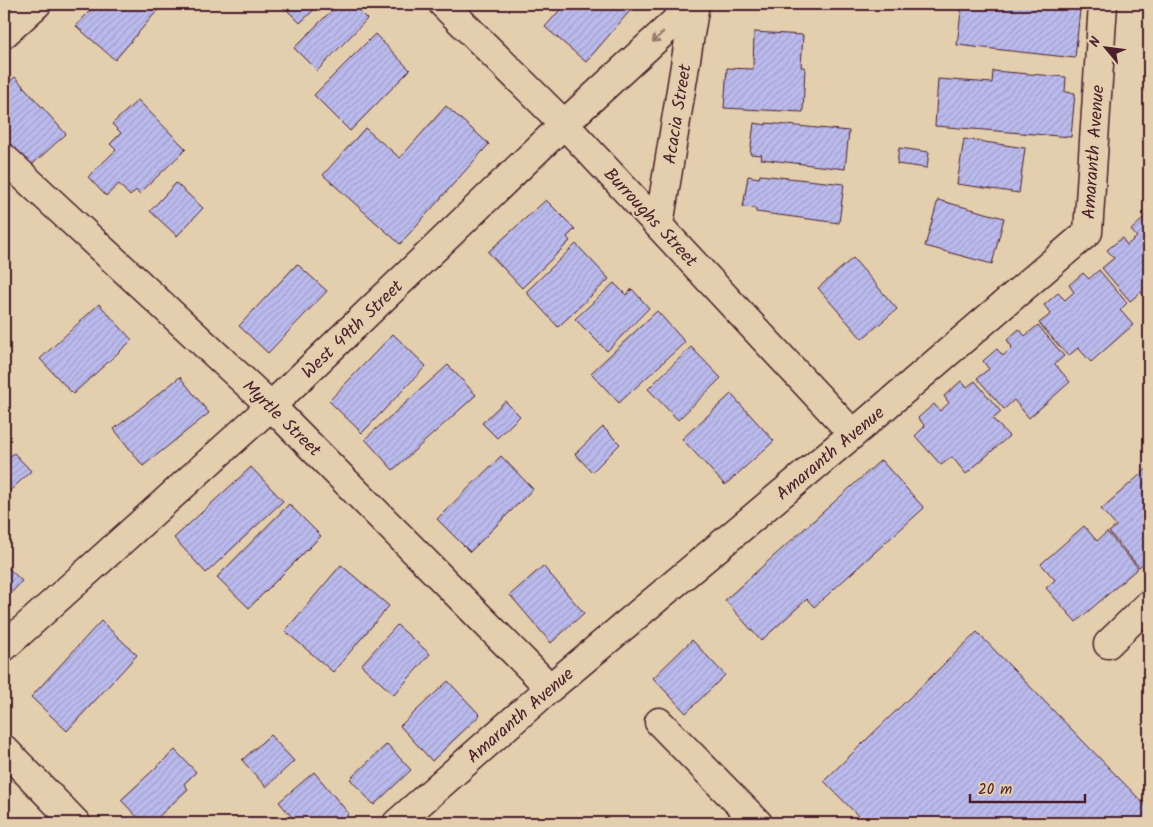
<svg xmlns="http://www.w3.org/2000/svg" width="1153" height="827" viewBox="0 0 1153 827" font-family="Kalam,sans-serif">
<defs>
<pattern id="building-hatch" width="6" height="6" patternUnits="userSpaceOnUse" patternTransform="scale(1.25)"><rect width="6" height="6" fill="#babaec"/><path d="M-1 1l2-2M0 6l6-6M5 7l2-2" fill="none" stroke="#a19fcb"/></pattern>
</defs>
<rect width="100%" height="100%" fill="#e3cead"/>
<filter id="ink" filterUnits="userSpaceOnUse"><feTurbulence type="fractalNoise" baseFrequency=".02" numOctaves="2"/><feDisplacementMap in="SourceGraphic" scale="10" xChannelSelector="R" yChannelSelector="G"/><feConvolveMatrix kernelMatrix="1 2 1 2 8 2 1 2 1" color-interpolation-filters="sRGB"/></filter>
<g filter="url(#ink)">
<path fill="url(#building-hatch)" stroke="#4a1f2b" d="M96,4h67l-48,56 -39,-34z
M281,4h39l-20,19z
M338,4h14l15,15 -50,52 -23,-23z
M565,4h66l3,2 -48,56 -41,-35z
M962,4h66l52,6 -5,48 -118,-13z
M754,32l49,3 -2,32h4l-2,45 -79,-4 3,-40 26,1z
M375,34l35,36 -60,61 -36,-36z
M993,71l73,6 -1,15 10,1 -4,44 -136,-11 3,-47 54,4z
M15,77l51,57 -40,36 -22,-25v-59z
M138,100l48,49 -47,45 -3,-4 -6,6 -11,-12 -13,12 -18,-19 28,-27 -6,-6 11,-11 -9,-9z
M446,106l43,38 -89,100 -77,-69 42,-47 35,30z
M754,123l12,2v-2l83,8 -4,38 -84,-10 1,-4 -12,-1z
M964,139l61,9 -6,45 -62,-9z
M899,148l30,4 -2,16 -30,-4z
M760,175l84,9 -5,39 -83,-11 -1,-4 -12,-1 5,-31 11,2z
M176,183l27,25 -26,28 -27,-25z
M546,200l29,29 -8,8 3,4 -48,47 -34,-36z
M938,200l66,18 -12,46 -67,-18z
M1144,218l5,7v77l-8,-10 -11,9 -28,-33 12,-10 -7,-8 15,-12 5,7 10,-8 -6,-7z
M576,244l33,35 -51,48 -32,-35z
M853,258l44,51 -35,30 -44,-51z
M297,264l30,27 -59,62 -29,-27z
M1099,270l28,33 -7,7 13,15 -42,37 -13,-14 -10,8 -29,-33 12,-9 -7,-9 14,-12 7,7 9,-8 -5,-7 14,-12 6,6z
M614,283l12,12 6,-6 17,19 -42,43 -32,-32z
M99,304l33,36 -59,54 -33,-35z
M657,311l28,31 -66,61 -28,-30z
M1038,325l26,31 -9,8 15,18 -41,36 -15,-18 -10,9 -27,-31 12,-9 -6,-8 14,-12 6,7 9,-9 -5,-7 12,-11 6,7z
M393,334l33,32 -64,67 -33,-32z
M691,347l30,31 -43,42 -30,-31z
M448,365l28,30 -83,75 -28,-31z
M180,377l29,36 -66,53 -29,-37z
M961,381l6,6 8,-6 26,31 -8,7 16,17 -43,38 -14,-17 -11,8 -26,-29 10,-10 -7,-8 16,-14 6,7 9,-8 -5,-7z
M731,394l43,47 -49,44 -43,-46z
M505,401l15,15 -23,22 -15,-15z
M603,427l17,17 -28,28 -17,-18z
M14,453l17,18 -27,25v-34z
M501,456l32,33 -63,63 -33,-33z
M881,460l43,48 -110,99 -7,-8 -46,42 -36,-41z
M251,467l32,34 -77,72 -32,-35z
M1149,467v91l-10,9 -30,-35 7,-6 -15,-17z
M289,504l32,32 -72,72 -32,-31z
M1084,526l13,15 10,-9 31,36 -62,54 -30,-34 9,-8 -14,-16z
M4,564l18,17 -18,20z
M341,565l48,41 -56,66 -48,-41z
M543,566l41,47 -33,30 -41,-48z
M101,621l36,34 -70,76 -36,-34z
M397,625l33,29 -36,41 -33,-30z
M977,632l172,177v14h-284l-41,-42z
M692,640l33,35 -39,38 -33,-35z
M448,681l32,34 -48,46 -32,-35z
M270,735l24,26 -28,26 -24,-27z
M387,744l24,26 -37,35 -24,-26z
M175,750l21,22 -12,12 4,5 -36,34h-9l-22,-23z
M314,772l35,42 -12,9h-40l-18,-21z"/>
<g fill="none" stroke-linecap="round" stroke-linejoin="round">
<g stroke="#4a1f2b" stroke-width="31">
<path id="minor" d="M443,4l121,120 289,310
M4,34l33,-30
M4,158l267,248 279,282
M659,225l36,-221
M1108,644l41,-40
M4,647l267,-241 293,-282 130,-120
M659,722l99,101
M4,749l72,74
M397,823l153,-135 303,-254 235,-202 15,-228"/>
</g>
<use href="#minor" stroke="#e3cead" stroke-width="28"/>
</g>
<defs><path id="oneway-shaft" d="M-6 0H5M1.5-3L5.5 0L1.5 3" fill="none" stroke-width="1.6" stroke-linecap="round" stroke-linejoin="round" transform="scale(1.25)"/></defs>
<use stroke="#96766c" href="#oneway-shaft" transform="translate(658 37) rotate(137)"/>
</g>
<g text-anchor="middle" stroke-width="4" stroke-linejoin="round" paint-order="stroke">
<g font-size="18" fill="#4a1f2b" stroke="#e3cead">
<text transform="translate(677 114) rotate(-81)" y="6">Acacia Street</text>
<text transform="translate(1093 152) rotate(-86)" y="6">Amaranth Avenue</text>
<text transform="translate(651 217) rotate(47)" y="6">Burroughs Street</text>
<text transform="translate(352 329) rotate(-44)" y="6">West 49th Street</text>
<text transform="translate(282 418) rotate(44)" y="6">Myrtle Street</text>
<text transform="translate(830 453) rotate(-40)" y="6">Amaranth Avenue</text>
<text transform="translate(520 715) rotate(-41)" y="6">Amaranth Avenue</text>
</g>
</g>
<rect width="1153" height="827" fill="none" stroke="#e3cead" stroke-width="20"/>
<rect x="10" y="10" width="1133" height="807" fill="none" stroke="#4a1f2b" stroke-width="2" filter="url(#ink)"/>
<g transform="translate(1106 48) rotate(299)" stroke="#e3cead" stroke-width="4" paint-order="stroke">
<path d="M0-4L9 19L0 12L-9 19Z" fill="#4a1f2b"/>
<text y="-8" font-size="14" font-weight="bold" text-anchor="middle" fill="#4a1f2b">N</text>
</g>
<path d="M970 794v8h115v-8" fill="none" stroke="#4a1f2b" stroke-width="2.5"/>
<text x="978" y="794" font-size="15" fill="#4a1f2b" stroke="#e3cead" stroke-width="4" paint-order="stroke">20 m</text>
</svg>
